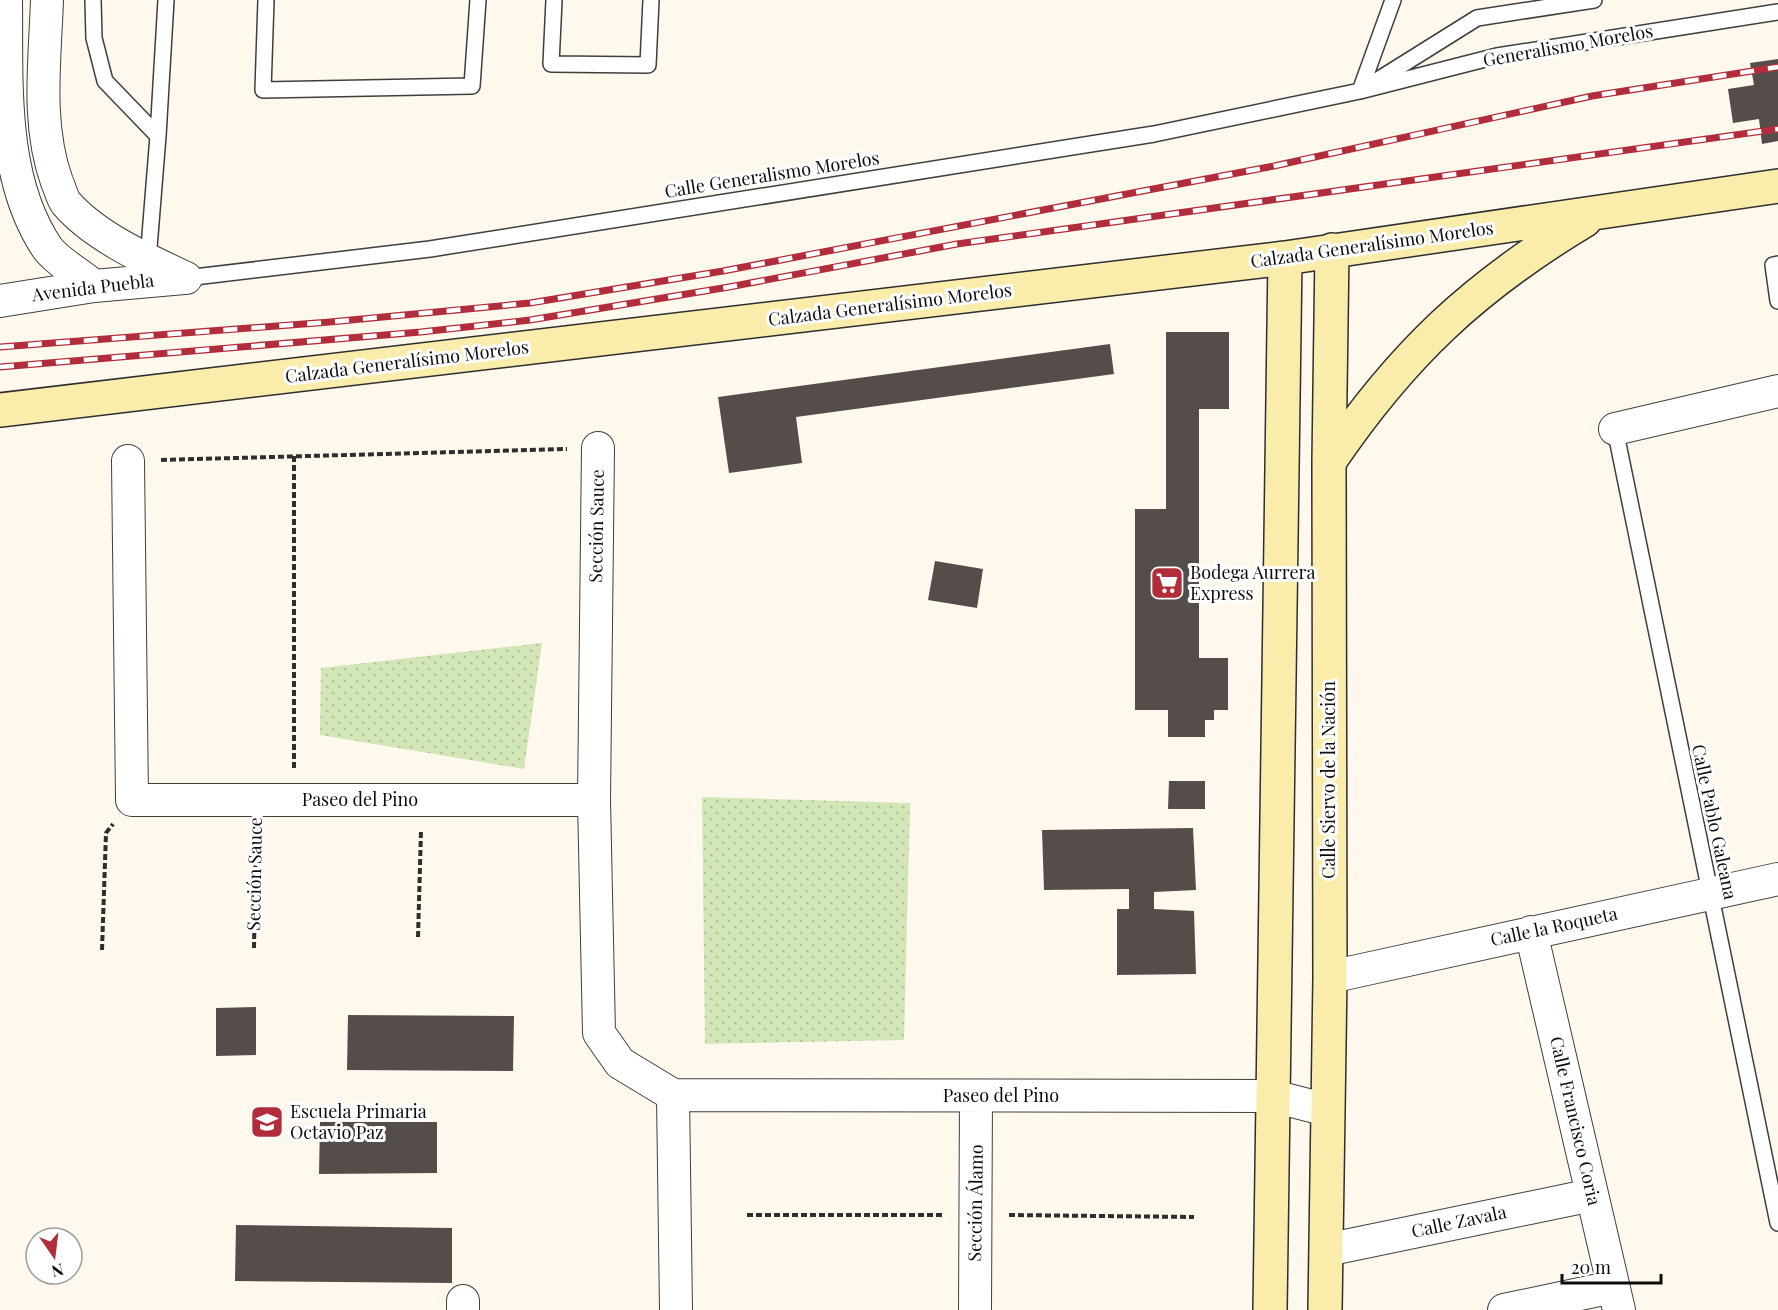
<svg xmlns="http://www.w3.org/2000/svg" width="1778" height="1310" viewBox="0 0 1778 1310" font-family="'Playfair Display',serif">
<defs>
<pattern id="park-dots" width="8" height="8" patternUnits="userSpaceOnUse" patternTransform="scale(1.5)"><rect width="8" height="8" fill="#d2e6b8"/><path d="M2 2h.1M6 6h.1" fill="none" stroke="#b3c49d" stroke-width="1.8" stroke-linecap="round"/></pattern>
</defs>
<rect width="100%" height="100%" fill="#fef9ec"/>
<path fill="url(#park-dots)" d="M542,643l-18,126 -204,-34 1,-67z
M702,797l208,6 -6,237 -199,4z"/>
<path fill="#544d49" d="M1778,59v82l-16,3 -3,-25 -26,4 -5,-34 26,-4 -4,-22z
M1166,332h63v77h-30v249h29v52h-14v10h-9v17h-37v-27h-33v-201h31z
M1110,344l4,30 -318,43 6,46 -73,10 -11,-76z
M935,561l48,8 -6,39 -49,-8z
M1169,781h36v28h-37z
M1193,828l3,62 -42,2v17l40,2 2,63 -79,1v-66h12v-20l-85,1 -2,-60z
M256,1007v48l-40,1v-48z
M348,1015l166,1 -1,55 -166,-1z
M320,1122h117v51l-118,1z
M236,1225l216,3v55l-217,-2z"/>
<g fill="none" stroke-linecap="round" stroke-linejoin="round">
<g stroke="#3f3f3f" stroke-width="18">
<path id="lane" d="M93,0l1,38 11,43 53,55
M266,0l-3,90 209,-4 6,-86
M554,0l-3,64 97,1 3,-65
M1373,83l104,-65 117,-18
M1360,91l33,-91
M148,260l10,-124 8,-136
M1778,264l-5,1 5,36
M186,278l244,-29 724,-115 206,-43 137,-35 281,-44
M1615,429l163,794"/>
</g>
<g stroke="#3f3f3f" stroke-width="34">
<path id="street" d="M6,0c1,82 -6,179 42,249 10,13 33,26 46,37
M47,0c-2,60 -11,124 10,182 3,6 5,16 9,21 28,33 81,57 120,75
M0,301l94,-15 90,-8
M1615,429l163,-38
M598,448l-4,352 5,233 21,30 53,32 600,1 54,14
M128,461l4,339h462
M1531,932l88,378
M1330,977l448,-98
M673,1095l3,215
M1326,1250l266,-55
M463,1301v9
M975,1310l1,-214
M1504,1310l109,-23"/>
</g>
<g stroke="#2e2e2e" stroke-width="36">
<path id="secondary" d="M0,410l1285,-152 493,-72
M1329,462c73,-108 145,-175 256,-242
M1270,1310l15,-1052
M1325,1310l5,-333 -1,-515 3,-212"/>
</g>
<path stroke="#2e2e2e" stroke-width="4" stroke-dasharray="6 3" stroke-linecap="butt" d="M294,456v314
M161,460l406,-11
M418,937l3,-106
M254,948l2,-117
M102,950l4,-117 7,-9
M747,1215h197
M1009,1215l185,2"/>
<use href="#lane" stroke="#fff" stroke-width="15"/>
<use href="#street" stroke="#fff" stroke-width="32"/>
<use href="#secondary" stroke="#faedab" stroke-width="33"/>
<g stroke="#b22d3b" stroke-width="7">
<path id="rail" d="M0,347l330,-25 200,-19 193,-32 551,-105 318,-70 186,-29
M0,367l421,-35 109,-12 199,-33 228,-43 821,-115"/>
</g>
<use href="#rail" stroke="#fff" stroke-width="4.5" stroke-dasharray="14" stroke-linecap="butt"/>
</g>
<defs>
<g id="supermarket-square" transform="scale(1.725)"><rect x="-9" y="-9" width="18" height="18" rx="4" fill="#b22d3b" stroke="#fff"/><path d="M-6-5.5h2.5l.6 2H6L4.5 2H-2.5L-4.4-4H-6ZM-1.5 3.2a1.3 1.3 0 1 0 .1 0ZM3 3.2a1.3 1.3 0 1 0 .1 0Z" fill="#fff"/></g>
<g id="school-square" transform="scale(1.725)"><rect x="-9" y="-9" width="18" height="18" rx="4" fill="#b22d3b" stroke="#fff"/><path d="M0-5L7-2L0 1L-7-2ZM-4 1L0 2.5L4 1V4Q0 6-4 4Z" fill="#fff"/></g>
</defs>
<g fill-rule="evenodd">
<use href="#supermarket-square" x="1167" y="583"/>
<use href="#school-square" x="267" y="1122"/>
</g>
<g text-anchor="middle" stroke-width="6" stroke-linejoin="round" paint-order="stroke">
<g font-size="18" fill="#0c0c0c" stroke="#fff">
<text transform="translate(1568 46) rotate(-10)" y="6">Generalismo Morelos</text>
<text transform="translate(772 175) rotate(-9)" y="6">Calle Generalismo Morelos</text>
<text transform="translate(1372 245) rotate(-8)" y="6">Calzada Generalísimo Morelos</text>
<text transform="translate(93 288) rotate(-7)" y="6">Avenida Puebla</text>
<text transform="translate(890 305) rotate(-7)" y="6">Calzada Generalísimo Morelos</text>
<text transform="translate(407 362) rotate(-7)" y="6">Calzada Generalísimo Morelos</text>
<text transform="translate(597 526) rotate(-89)" y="6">Sección Sauce</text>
<text transform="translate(1329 780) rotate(-90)" y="6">Calle Siervo de la Nación</text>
<text x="360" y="806">Paseo del Pino</text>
<text transform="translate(1714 822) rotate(78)" y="6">Calle Pablo Galeana</text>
<text transform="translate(255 874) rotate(-89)" y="6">Sección Sauce</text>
<text transform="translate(1554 927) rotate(-12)" y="6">Calle la Roqueta</text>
<text x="1001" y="1102">Paseo del Pino</text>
<text transform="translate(1575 1121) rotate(77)" y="6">Calle Francisco Coria</text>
<text transform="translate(976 1203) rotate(-89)" y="6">Sección Álamo</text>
<text transform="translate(1459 1222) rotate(-12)" y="6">Calle Zavala</text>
</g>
<g font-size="18" fill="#0c0c0c" stroke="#fff" text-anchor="start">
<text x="1190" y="579">Bodega Aurrera<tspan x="1190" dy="21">Express</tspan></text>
<text x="290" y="1118">Escuela Primaria<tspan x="290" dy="21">Octavio Paz</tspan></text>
</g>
</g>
<g transform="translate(54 1256) rotate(166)"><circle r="28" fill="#ffffff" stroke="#9e9e9e" stroke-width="1.5"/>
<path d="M0-4.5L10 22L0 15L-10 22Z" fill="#b22d3b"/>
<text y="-9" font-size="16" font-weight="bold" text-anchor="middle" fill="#0c0c0c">N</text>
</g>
<path d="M1562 1274v9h99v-9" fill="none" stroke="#0c0c0c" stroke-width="3"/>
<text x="1571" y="1274" font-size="18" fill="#0c0c0c" stroke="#ffffff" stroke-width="4.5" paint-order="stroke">20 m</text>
</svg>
